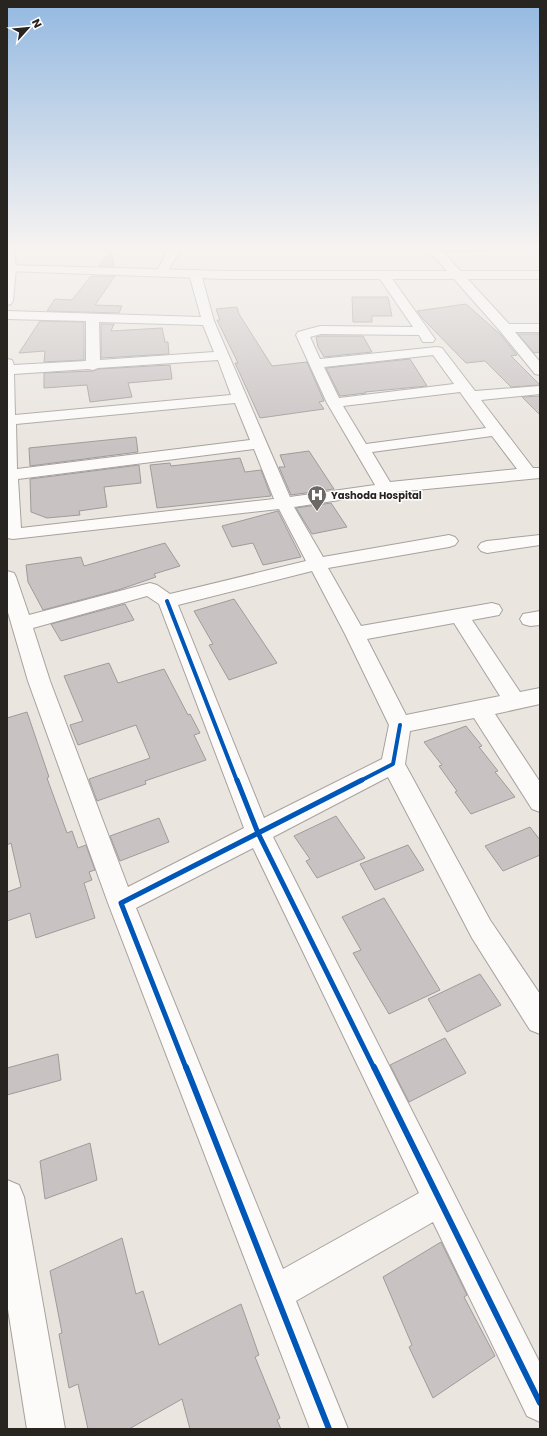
<svg xmlns="http://www.w3.org/2000/svg" width="547" height="1436" viewBox="0 0 547 1436" font-family="Poppins,sans-serif">
<rect width="100%" height="100%" fill="#eae5df"/>
<path fill="#c8c3c2" stroke="#9f9b9a" d="M111,250l3,16h-15z
M91,276h24l-20,29 27,1 -3,7 -72,-2 8,-12 17,1z
M352,297h36l4,19h-20v6h-19z
M466,304l35,31 16,20 -6,1 29,29 -29,2 -26,-26 -19,2 -43,-44 -6,-8z
M237,307l2,7 33,52 35,-4 17,39 -5,1 5,7 -64,9 -25,-55h3l-21,-43h3l-4,-11z
M40,321l44,1v38l-40,2 1,-11 -26,2z
M101,324h13l-3,7 51,-3 3,14h3l1,12 -68,4z
M518,334h22v18l-6,1z
M321,336h42l9,16 -48,5 -6,-10 -2,-10z
M410,359l17,27 -62,6 1,1 -26,3 -14,-28z
M170,365l2,14 -44,4 4,14 -42,5 -3,-17 -43,3v-15l49,-2 5,-2z
M540,396v19l-18,-18z
M136,437l2,15 -108,14 -1,-18z
M309,451l25,38 -43,6 -12,-28h6l-5,-12z
M240,458l5,14 16,-2 10,26 -114,12 -7,-43 20,-2 1,3z
M139,465l2,18 -37,4 3,20 -28,4 1,4 -33,3 -16,-6 -1,-33z
M331,503l16,24 -35,7 -16,-26z
M278,511l23,46 -38,8 -10,-22 -21,4 -10,-21z
M165,543l15,23 -26,8 2,3 -38,13 -75,20 -15,-28 -2,-17 55,-8 3,9z
M234,599l43,64 -48,17 -20,-35 4,-1 -19,-33z
M125,604l9,16 -73,21 -10,-17z
M109,663l9,20 46,-14 24,46 2,-1 10,19 -6,2 12,25 -61,21 1,3 -49,17 -8,-22 61,-21 -14,-33 -58,20 -8,-20 13,-4 -19,-45z
M27,712l22,65 -2,1 20,55 5,-2 6,17 8,-3 9,25 -6,2 3,8 -8,3 11,35 -59,20 -6,-25 -23,8v-29l14,-5 -10,-44 -4,2v-127z
M466,726l16,20 -3,1 19,24 -3,1 20,25 -44,17 -16,-22 2,-1 -18,-25 3,-1 -18,-23z
M336,816l29,42 -48,20 -11,-17 4,-2 -16,-23z
M159,818l10,24 -49,19 -10,-25z
M530,827l10,13v15l-37,16 -18,-25z
M408,845l16,25 -49,20 -15,-26z
M384,898l56,92 -51,24 -36,-61 8,-3 -19,-33z
M480,974l21,31 -54,27 -19,-33z
M445,1038l21,35 -57,29 -19,-37z
M58,1054l3,26 -54,15v-27z
M90,1143l7,37 -52,19 -5,-38z
M122,1238l14,56 7,-3 16,54 82,-41 18,51 -4,2 25,61 -3,2 4,9h-91l-8,-30 -53,30h-41l-10,-45 -9,4 -10,-54 3,-1 -12,-62z
M441,1242l26,53 -3,2 31,59 -62,42 -24,-51 3,-2 -29,-68z"/>
<g fill="none" stroke-linecap="round" stroke-linejoin="round">
<g stroke="#a6a29e" stroke-width="2">
<path id="street" d="M7,246h7l2,22 -3,33 -2,3 -4,1z
M170,246h12l-16,29h-8l-2,-2z
M425,246h82l-1,2 -4,1 -60,2 67,73h31v8h-25l25,30v13l-5,-1 -35,-43z
M195,270l4,2 2,2 13,47 76,176 85,-12 -48,-82 -31,-68 2,-3 22,-6 93,1 -35,-51 2,-3h8l47,66 -2,3h-10l-4,-7 -98,-1 -11,3 10,22 117,-12 5,1 33,43 65,-5v8l-59,6 52,68h7v10l-155,15 -91,14 29,50 126,-22 6,2 3,4 -3,4 -6,2 -121,21 33,58 131,-23 7,2 3,5 -3,5 -27,5 48,72 20,-4v16l-45,10 45,68v30l-8,-3 -58,-91 -64,13 -5,33 85,156 50,74v40l-10,-4 -58,-92 -84,-161 -115,60 267,526v59l-13,-6 -94,-194 -137,79 52,128h-38l-202,-526 -80,-222 -21,-72v-38l7,2 2,4 13,38 121,-32 7,2 13,9 136,-33 -27,-52 -266,30 -6,-1v-179l5,1 2,5 72,-4v-40l-79,-2v-8l194,6 -12,-43 2,-2zM99,322l104,3 11,27 -114,8zM433,355l21,29 -115,14 -15,-31zM218,360l13,35 -216,20 -1,-41 74,-5 5,1 5,-2zM460,392l26,36 -120,16 -23,-38zM235,403l15,37 -233,29 -1,-45zM492,436l25,33 -127,13 -18,-30zM254,449l20,50 -253,29 -3,-49zM312,571l33,63 44,91 -7,34 -118,59 -86,-213zM147,596l12,8 85,224 -116,59 -78,-206 -17,-53zM454,623l46,73 -94,19 -39,-76zM253,848l166,345 -136,76 -147,-361z
M540,535v10l-53,8 -6,-2 -3,-4 3,-4 6,-2z
M540,611v14l-10,1 -7,-2 -3,-5 3,-5z
M7,1180l12,5 5,12 41,232h-38l-20,-126z"/>
</g>
<g stroke="#a6a29e" stroke-width="2">
<path id="secondary" d="M7,265l219,6h314v8h-314l-219,-8z"/>
</g>
<use href="#street" fill="#fcfbfa" fill-rule="evenodd"/>
<use href="#secondary" fill="#f6f3f1" fill-rule="evenodd"/>
<g stroke="#fff" stroke-width="6">
<path id="cycleway-far2" d="M167,601l70,180
M360,781l33,-17 7,-39"/>
</g>
<g stroke="#fff" stroke-width="8">
<path id="cycleway-far1" d="M237,780l21,53 116,235
M186,1068l-65,-165 241,-123"/>
</g>
<g stroke="#fff" stroke-width="8">
<path id="cycleway" d="M186,1067l143,362
M374,1067l166,336"/>
</g>
<use href="#cycleway-far2" stroke="#0057b8" stroke-width="4"/>
<use href="#cycleway-far1" stroke="#0057b8" stroke-width="5"/>
<use href="#cycleway" stroke="#0057b8" stroke-width="6"/>
</g>
<linearGradient id="sky" x2="0" y2="1"><stop stop-color="#94b9e1"/><stop offset="0.55" stop-color="#f6f3f1"/><stop offset="1" stop-color="#f6f3f1" stop-opacity="0"/></linearGradient>
<rect width="547" height="447" fill="url(#sky)"/>
<defs>
<g id="hospital-pin" transform="scale(1)"><path d="M0 17L-7.5 6A9.5 9.5 0 1 1 7.5 6Z" fill="#6c6864" stroke="#fff"/><path d="M-5-5h3v3.5h4V-5h3V5h-3V1.5h-4V5h-3Z" fill="#fff"/></g>
</defs>
<g fill-rule="evenodd">
<use href="#hospital-pin" x="317" y="495"/>
</g>
<g text-anchor="middle" stroke-width="3" stroke-linejoin="round" paint-order="stroke">
<g font-size="10" font-weight="bold" fill="#282521" stroke="#fff" text-anchor="start">
<text x="331" y="499">Yashoda Hospital</text>
</g>
</g>
<rect width="547" height="1436" fill="none" stroke="#282521" stroke-width="16"/>
<g transform="translate(28 28) rotate(63)" stroke="#ffffff" stroke-width="3" paint-order="stroke">
<path d="M0-3L7 15L0 10L-7 15Z" fill="#282521"/>
<text y="-6" font-size="11" font-weight="bold" text-anchor="middle" fill="#282521">N</text>
</g>
</svg>
